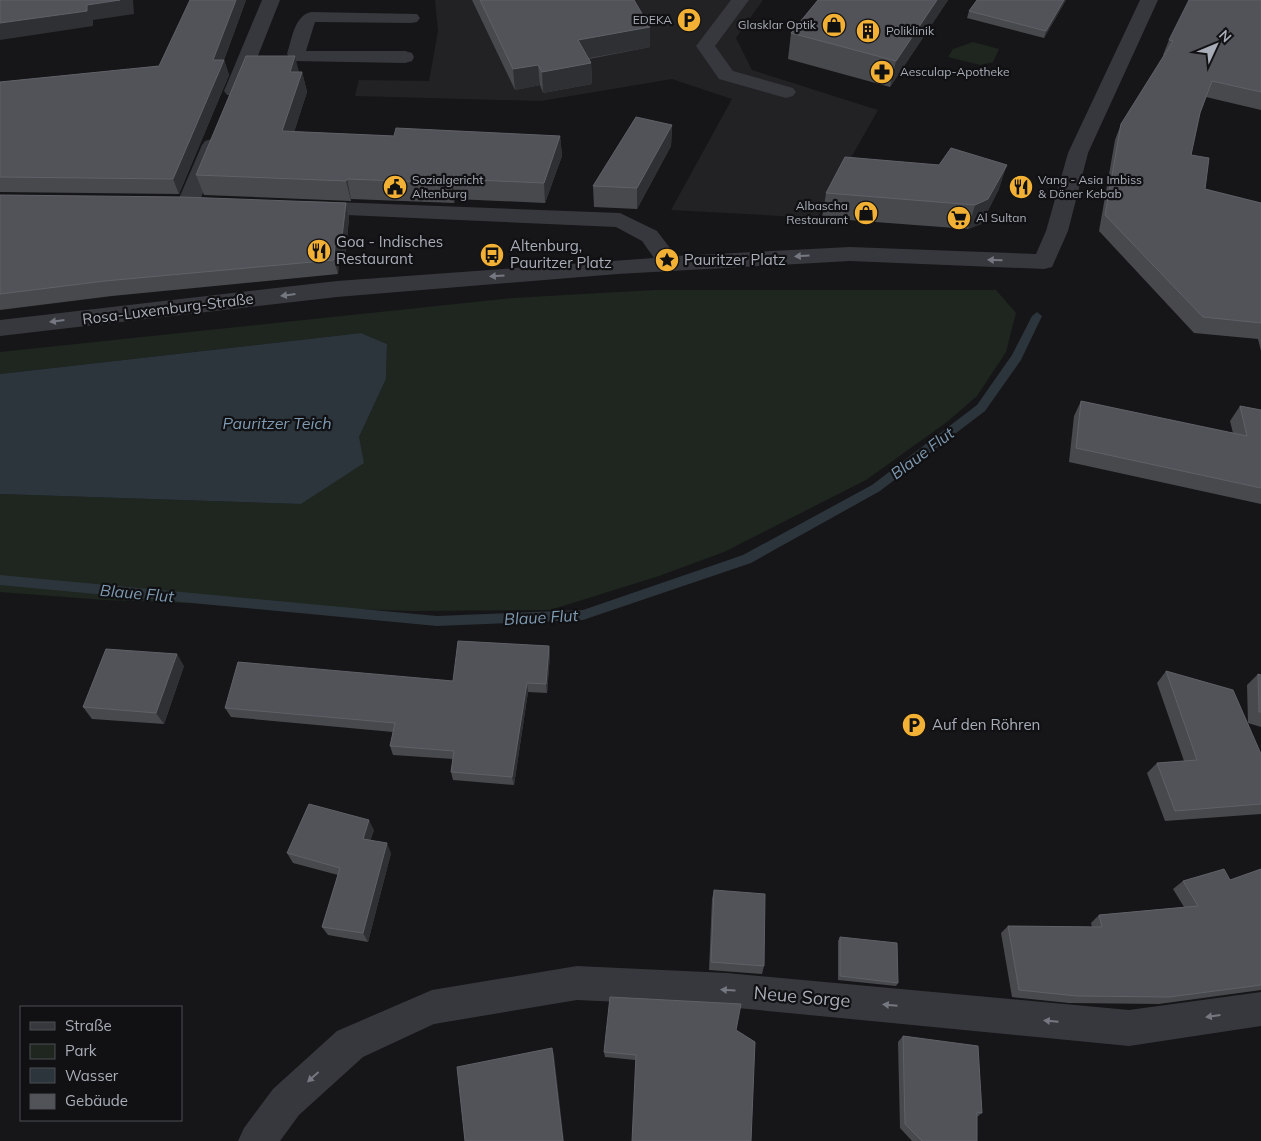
<svg xmlns="http://www.w3.org/2000/svg" width="1261" height="1141" viewBox="0 0 1261 1141" font-family="Mulish,sans-serif">
<rect width="100%" height="100%" fill="#161618"/>
<path fill="#222225" d="M435,0h328l-27,38 16,32 126,40 -61,108 -146,-8 61,-111 -60,-20 -131,22 -186,-5 4,-16 70,1 9,-50z"/>
<path fill="#1e261f" d="M973,42l26,7 -6,13 -13,3 -32,-8 5,-8z
M654,290h342l20,23 -10,39 -29,44 -30,26 -81,58 -142,72 -65,24 -109,34 -138,1 -308,-11 -104,-8v-98l301,10 58,-67 27,-58 1,-35 -26,-11 -361,41v-22l513,-54z"/>
<path fill="#2c353c" d="M361,333l26,11 -1,35 -27,58 5,26 -63,41 -301,-10v-120z"/>
<g fill="none" stroke-linecap="round" stroke-linejoin="round">
<path fill="#2c353c" fill-rule="evenodd" d="M1037,312l5,4 -21,44 -36,51 -105,80 -129,72 -168,57 -146,6 -437,-41v-10l437,41 146,-6 160,-55 129,-70 105,-80 35,-50 20,-39z"/>
<path fill="#37383d" fill-rule="evenodd" d="M262,0h18l-36,91 -3,4h-14l-3,-4z
M731,0h18l-34,46 18,25 60,17 3,4 -3,4 -7,2 -67,-19 -23,-33z
M1140,0h18l-70,153 -20,78 -16,36 -8,2 -194,-8 -232,13 -281,23 -337,39v-16l337,-39 317,-23 -12,-17 -26,-14 -315,-14 -3,-5 3,-5 8,-2 311,12 37,18 19,25 174,-9 186,7 10,-23 22,-78z
M311,12l106,2 3,4 -3,4 -6,1 -96,-1 -9,29h99l7,2 2,4 -2,4 -7,2 -113,-2 -5,-7c5,-15 7,-38 24,-42z
M212,139l7,2 3,4 -23,58 -3,5 -8,2 -8,-2 -3,-5 25,-58 3,-4z
M577,966l150,7 402,37 132,-18v34l-132,20 -402,-39 -150,-7 -143,24 -71,33 -64,58 -19,26h-42l6,-13 29,-39 64,-58 95,-41z"/>
</g>
<path fill="#47494d" d="M246,0l-22,60 5,15 -50,119 -179,-2v-110l159,-16z
M472,0h162l16,47 -61,12 2,4 1,21 -49,9 -3,-8 -25,5z
M818,0h130l-58,87 -102,-28 3,-26z
M1066,0l-22,38 -77,-20 2,-7z
M1261,0v110l-55,-13 -6,16 -9,42 14,34 56,14v148l-3,-12 -64,-6 -95,-102 16,-91 6,-16 43,-68 -1,-1 6,-15z
M299,72h3l5,20 -13,40 100,4h166l2,20 -17,47 -90,-4 -1,4 -103,-4v2l-147,-6 -8,-20z
M672,125l-1,21 -34,63 -43,-2 -1,-21z
M999,189l-18,35 -13,5 -146,-11 4,-25z
M0,195l346,8 3,15 -4,41 -6,1 -1,14 -226,22 -112,14z
M1081,401l152,32 -3,-12 10,-15 21,4v94l-192,-42 5,-46z
M549,646l1,9 -3,38 -19,-1 -14,93 -61,-5 -2,-8 2,-13 -60,-4 -3,-9 3,-14 -162,-15 -6,-9 228,-27z
M184,666l-20,58 -72,-5 -9,-12z
M1166,671l95,83v60l-96,7 -18,-48 10,-10 27,-2 -27,-78z
M1258,674l3,1v52l-13,-4 -1,-38z
M374,830l-4,10 21,13 -23,89 -40,-7 -6,-8 16,-52 -45,-12 -6,-10z
M1261,869v121l-102,14 -90,-1 -57,-6 -11,-64 7,-7 84,1 -1,-4 8,-8 85,-8 -11,-18 10,-8 47,-1z
M714,890l50,76 -2,8 -53,-4 3,-71z
M840,937l58,46 -2,3 -58,-6v-39z
M741,1004l-106,56 -30,-3 -1,-5z
M903,1036l79,77 -5,4v24h-65l-12,-13 -2,-86z"/>
<path fill="#2f3033" d="M120,0h13l1,14 -41,6v6l-93,14v-17l87,-18z
M236,0h10l-25,68 3,-8 5,15 -50,119 -6,-15 40,-119z
M937,0h11l-58,87 6,-26z
M1064,0h2l-22,38 2,-7z
M650,27v20l-71,13 -1,-20z
M295,56l5,20 -10,-4z
M591,63l1,21 -49,9 -1,-21z
M538,65l2,20 -25,5 -2,-21z
M302,72l5,20 -19,59 -6,-20z
M672,125l-1,21 -34,63v-21z
M560,136l2,20 -17,47 -1,-20z
M1007,165l-8,24 -18,35 -13,5 7,-24z
M347,179l4,20v2l-5,-20z
M452,179l3,20 -1,4 -3,-20z
M346,203l3,15 -4,41 -6,1 -1,14 -4,-14 1,-15z
M549,646l1,9 -3,38 -1,-9z
M177,654l7,12 -20,58 -8,-11z
M527,683l1,9 -14,93 -2,-8z
M369,820l5,10 -6,19 -5,-10z
M387,843l4,10 -23,89 -5,-9z
M552,1048l2,6 10,87h-1z"/>
<path fill="#525359" stroke="#5f6168" d="M0,0h120l-33,5v6l-87,12z
M190,0h46l-23,60h11l-51,119 -173,-2v-95l159,-16z
M480,0h154l16,27 -72,13 13,23 -49,9 -4,-7 -25,4z
M818,0h119l-41,61 -105,-28z
M977,0h87l-18,31 -77,-20z
M1189,0h72v92l-49,-11 -12,32 -9,42 18,3 -4,31 56,14v120l-58,-6 -98,-102 16,-91 52,-83 -4,-1z
M246,56h49l-5,16h12l-20,59 112,5 2,-8 164,8 -16,47 -92,-4 -1,4 -104,-4 -1,2 -150,-6z
M636,117l36,8 -35,63 -44,-2z
M951,148l56,17 -19,34 -13,6 -149,-12 19,-36 94,8z
M0,195l182,2 164,6 -5,42h-6l-1,15 -229,21 -105,13z
M1081,401l166,35 -7,-30 21,4v78l-185,-40z
M458,641l91,5 -3,38 -19,-1 -15,94 -61,-5 3,-21 -64,-5 5,-23 -170,-15 13,-46 215,19z
M106,649l71,5 -21,59 -73,-6z
M1166,671l67,19 28,64v50l-86,7 -18,-48 40,-3z
M1258,674l3,1v37h-2z
M309,804l60,16 -6,19 24,4 -24,90 -41,-6 18,-59 -53,-15z
M1224,869l6,11 31,-11v116l-92,12 -92,-1 -58,-6 -11,-64 94,1 -3,-12 99,-9 -15,-25z
M714,890l51,4 -1,72 -53,-4z
M840,937l57,6 1,40 -58,-7z
M610,997l131,7 -5,26 19,12 -4,99h-119l4,-86 -32,-3z
M903,1036l75,10 4,67 -5,-1v29h-55l-17,-17z
M552,1048l11,93h-98l-8,-74z"/>
<defs><path id="oneway-solid" d="M-6-.8H1V-3.2L6.5 0L1 3.2V.8H-6Z" transform="scale(1.25)"/></defs>
<g fill="#757881">
<use href="#oneway-solid" transform="translate(802 256) rotate(177)"/>
<use href="#oneway-solid" transform="translate(995 260) rotate(-178)"/>
<use href="#oneway-solid" transform="translate(497 276) rotate(176)"/>
<use href="#oneway-solid" transform="translate(288 295) rotate(173)"/>
<use href="#oneway-solid" transform="translate(57 321) rotate(173)"/>
<use href="#oneway-solid" transform="translate(728 990) rotate(-176)"/>
<use href="#oneway-solid" transform="translate(890 1005) rotate(-175)"/>
<use href="#oneway-solid" transform="translate(1213 1016) rotate(172)"/>
<use href="#oneway-solid" transform="translate(1051 1021) rotate(-175)"/>
<use href="#oneway-solid" transform="translate(313 1077) rotate(138)"/>
</g>
<defs>
<g id="parking-disc" transform="scale(1.25)"><circle r="9.5" fill="#f2b134" stroke="#111113"/><path d="M-3.5-5.5H1a3.5 3.5 0 0 1 0 7H-1V5.5H-3.5ZM-1-3.4V-.6H.8a1.4 1.4 0 0 0 0-2.8Z" fill="#111"/></g>
<g id="shop-disc" transform="scale(1.25)"><circle r="9.5" fill="#f2b134" stroke="#111113"/><path d="M-5-2.5h2.3a2.7 3.5 0 0 1 5.4 0H5L5.5 6h-11ZM-1.5-2.5h3a1.5 2.3 0 0 0-3 0Z" fill="#111"/></g>
<g id="building-disc" transform="scale(1.25)"><circle r="9.5" fill="#f2b134" stroke="#111113"/><path d="M-4-6H4V6H1V3H-1V6H-4ZM-2.5-4.3h1.7v1.8h-1.7ZM.8-4.3h1.7v1.8H.8ZM-2.5-1h1.7V.8h-1.7ZM.8-1h1.7V.8H.8Z" fill="#111"/></g>
<g id="pharmacy-disc" transform="scale(1.25)"><circle r="9.5" fill="#f2b134" stroke="#111113"/><path d="M-2-6h4v4h4v4h-4v4h-4v-4h-4v-4h4Z" fill="#111"/></g>
<g id="civic-disc" transform="scale(1.25)"><circle r="9.5" fill="#f2b134" stroke="#111113"/><path d="M-.6-6.5H3V-4.5H.6V-3L4-1V1h2V6H-6V1h2V-1L-.6-3ZM-1.2 2.5V6h2.4V2.5Z" fill="#111"/></g>
<g id="restaurant-disc" transform="scale(1.25)"><circle r="9.5" fill="#f2b134" stroke="#111113"/><path d="M-5-6h1v4h1v-4h1v4h1v-4h1v5L-1.5 .5V6h-2V.5L-5-1ZM5-6V6H3V1.5H1.5Q1.5-4 5-6Z" fill="#111"/></g>
<g id="supermarket-disc" transform="scale(1.25)"><circle r="9.5" fill="#f2b134" stroke="#111113"/><path d="M-6-5.5h2.5l.6 2H6L4.5 2H-2.5L-4.4-4H-6ZM-1.5 3.2a1.3 1.3 0 1 0 .1 0ZM3 3.2a1.3 1.3 0 1 0 .1 0Z" fill="#111"/></g>
<g id="bus-disc" transform="scale(1.25)"><circle r="9.5" fill="#f2b134" stroke="#111113"/><path d="M-5-6H5V4H4V6H2V4H-2V6H-4V4H-5ZM-3.5-4V0h7V-4ZM-3.5 1.2v1.5H-2V1.2ZM2 1.2v1.5H3.5V1.2Z" fill="#111"/></g>
<g id="sight-disc" transform="scale(1.25)"><circle r="9.5" fill="#f2b134" stroke="#111113"/><path d="M0-6L1.8-2.2L6-1.7L2.9 1.2L3.7 5.4L0 3.3L-3.7 5.4L-2.9 1.2L-6-1.7L-1.8-2.2Z" fill="#111"/></g>
</defs>
<g fill-rule="evenodd">
<use href="#parking-disc" x="689" y="20"/>
<use href="#shop-disc" x="834" y="25"/>
<use href="#building-disc" x="868" y="31"/>
<use href="#pharmacy-disc" x="882" y="72"/>
<use href="#civic-disc" x="395" y="187"/>
<use href="#restaurant-disc" x="1021" y="187"/>
<use href="#shop-disc" x="866" y="213"/>
<use href="#supermarket-disc" x="959" y="218"/>
<use href="#restaurant-disc" x="319" y="251"/>
<use href="#bus-disc" x="492" y="255"/>
<use href="#sight-disc" x="667" y="260"/>
<use href="#parking-disc" x="914" y="725"/>
</g>
<g text-anchor="middle" stroke-width="4.5" stroke-linejoin="round" paint-order="stroke">
<g font-size="12" fill="#a8adb8" stroke="#111113" text-anchor="start">
<text x="672" y="24" text-anchor="end">EDEKA</text>
<text x="816" y="29" text-anchor="end">Glasklar Optik</text>
<text x="886" y="35">Poliklinik</text>
<text x="900" y="76">Aesculap-Apotheke</text>
<text x="412" y="184">Sozialgericht<tspan x="412" dy="14">Altenburg</tspan></text>
<text x="1038" y="184">Vang - Asia Imbiss<tspan x="1038" dy="14">&amp; Döner Kebab</tspan></text>
<text x="848" y="210" text-anchor="end">Albascha<tspan x="848" dy="14">Restaurant</tspan></text>
<text x="976" y="222">Al Sultan</text>
</g>
<g font-size="15" fill="#a8adb8" stroke="#111113" text-anchor="start">
<text x="336" y="247">Goa - Indisches<tspan x="336" dy="17">Restaurant</tspan></text>
<text x="510" y="251">Altenburg,<tspan x="510" dy="17">Pauritzer Platz</tspan></text>
<text x="684" y="265">Pauritzer Platz</text>
<text x="932" y="730">Auf den Röhren</text>
</g>
<g font-size="15" fill="#a8adb8" stroke="#111113">
<text transform="translate(168 309) rotate(-7)" y="5">Rosa-Luxemburg-Straße</text>
</g>
<g font-size="16" font-style="italic" fill="#7f9bb3" stroke="#111113">
<text x="277" y="429">Pauritzer Teich</text>
<text transform="translate(922 453) rotate(-37)" y="6">Blaue Flut</text>
<text transform="translate(137 593) rotate(5)" y="6">Blaue Flut</text>
<text transform="translate(541 617) rotate(-3)" y="6">Blaue Flut</text>
</g>
<g font-size="18" fill="#a8adb8" stroke="#111113">
<text transform="translate(802 997) rotate(5)" y="6">Neue Sorge</text>
</g>
</g>
<rect x="20" y="1006" width="162" height="115" fill="#111113" stroke="#4d4f55"/>
<rect x="30" y="1022" width="25" height="8" fill="#37383d" stroke="#4d4f55"/>
<text x="65" y="1031" font-size="15" fill="#a8adb8">Straße</text>
<rect x="30" y="1044" width="25" height="15" fill="#1e261f" stroke="#4d4f55"/>
<text x="65" y="1056" font-size="15" fill="#a8adb8">Park</text>
<rect x="30" y="1068" width="25" height="15" fill="#2c353c" stroke="#4d4f55"/>
<text x="65" y="1081" font-size="15" fill="#a8adb8">Wasser</text>
<rect x="30" y="1094" width="25" height="15" fill="#525359" stroke="#4d4f55"/>
<text x="65" y="1106" font-size="15" fill="#a8adb8">Gebäude</text>
<g transform="translate(1216 45) rotate(46)" stroke="#111113" stroke-width="4" paint-order="stroke">
<path d="M0-4L9 19L0 12L-9 19Z" fill="#a8adb8"/>
<text y="-8" font-size="14" font-weight="bold" text-anchor="middle" fill="#a8adb8">N</text>
</g>
</svg>
